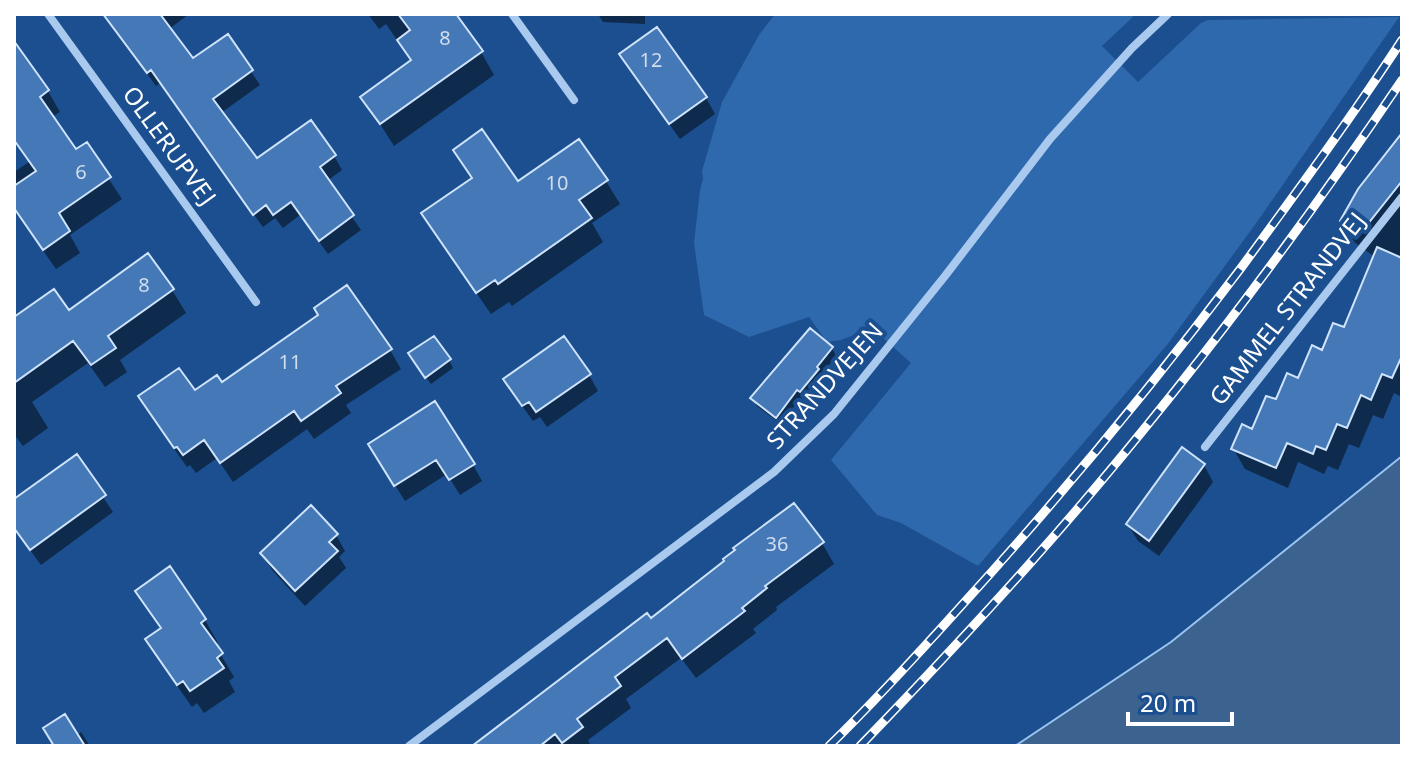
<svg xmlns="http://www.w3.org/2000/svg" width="1416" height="760" viewBox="0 0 1416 760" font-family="'Noto Sans',sans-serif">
<rect width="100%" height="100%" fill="#1b4f8f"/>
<path fill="#2e69ad" d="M775,14h361l-34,32 36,36 63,-59 7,-3 191,-3 -142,205 -90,123 -189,221 -77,-43 -24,-8 -46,-55 80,-97 -39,-35 -31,12 -14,2 -18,-25 -60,20 -45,-22 -10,-72 6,-53 3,-11 -1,-8 20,-69 37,-67z"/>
<path fill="#3c6290" stroke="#9cc4f0" stroke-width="2" d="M1402,456v290h-387l156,-104z"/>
<path fill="#0007" d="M104,14h85l-20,15 24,32 35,-24 32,48 -39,28 36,47 77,-4 8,14 -15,11 34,49 -33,24 -28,-39 -17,13 -8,-10 -12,9 -103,-144 -4,3z
M368,14h86l27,38 13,23 -100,71 -31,-49 49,-35 -26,-38 -7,5z
M598,14h47v10l-42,-2z
M657,30l49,68 9,16 -35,25 -49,-68 -9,-16z
M14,44l34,47 12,21 -8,5 24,35 10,-7 36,54 -52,36 10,18 -24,16 -42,-60v-37l15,-10 -15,-21z
M1402,137v260l-8,-4 -11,26 -10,-4 -14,33 -10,-4 -11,26 -10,-4 -4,8 -26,-12 -10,26 -43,-19 -12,-21 20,-17 24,-29 68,-72 30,-73 -21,-15 -12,-21z
M578,141l28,40 14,23 -28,19 11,19 -91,64 -3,-4 -18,12 -54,-78 36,-56 -18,-29 63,32z
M148,256l24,34 14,23 -66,47 7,12 -22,15 -17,-24 -56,39 16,26 -25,18 -9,-12v-114l55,-8z
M832,348l4,8 -16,20 2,2 -17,20 -3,-2 -21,28 -24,-18 -4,-8z
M390,350l11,19 -55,36 5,8 -37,26 -7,-10 -74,53 -16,-24 -21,15 -6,-8 -3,2 -36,-51 -11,-19 55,-4 27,-8z
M449,360l4,8 -22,16 -16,-22z
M589,375l9,16 -51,36 -7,-10 -7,4 -18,-25z
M370,445l103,20 9,16 -22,14 -13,-21 -42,27z
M76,457l37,55 -72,53 -27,-37v-26z
M1204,465l9,17 -54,74 -21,-15 -10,-16z
M336,535l9,16 -6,6 7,11 -41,38 -33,-36 -9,-16z
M822,543l12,21 -58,43 1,3 -24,19 3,4 -60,45 -15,-20 -55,41 5,9 -43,32 3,6h-95l154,-125z
M169,569l36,51 13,23 -3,2 19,32 -5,4 6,11 -31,21 -7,-10 -5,4 -31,-44 -13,-23 13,-10 -24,-38z
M81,732l9,14h-40l26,-10z"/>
<path fill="#4478b7" stroke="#cfe3fa" stroke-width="2" d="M103,14h57l33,44 35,-24 25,36 -40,29 44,59 54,-38 25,35 -16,12 34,48 -35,26 -28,-39 -18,13 -7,-10 -13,10 -102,-145 -4,3z
M398,14h58l27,37 -103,73 -20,-27 51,-37 -14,-20 13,-10z
M657,27l50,70 -38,27 -50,-70z
M14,41l35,49 -9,7 36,52 11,-7 24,35 -52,36 11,18 -27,19 -29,-42v-22l22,-15 -22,-31z
M482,129l36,52 61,-42 29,41 -29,20 13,18 -94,66 -3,-4 -19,13 -55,-80 51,-35 -19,-28z
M1402,133v48l-43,54 -19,-14 18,-32z
M1377,247l25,11v98l-10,22 -10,-4 -11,26 -10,-5 -14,33 -10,-4 -11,26 -10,-4 -3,8 -26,-11 -11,25 -45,-19 11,-25 10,5 14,-33 10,3 11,-26 11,5 14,-33 10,5 11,-27 11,4z
M148,253l26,36 -66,47 8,12 -25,17 -18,-24 -59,42v-66l40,-28 15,21z
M347,285l45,64 -56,37 5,7 -40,28 -7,-10 -74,52 -16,-23 -21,15 -6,-8 -3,1 -36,-52 41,-28 16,22 22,-15 5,7 96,-67 -4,-7z
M810,328l23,19 -16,20 2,2 -19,23 -3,-2 -21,28 -26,-20z
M434,336l17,23 -26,19 -17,-25z
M564,336l27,38 -55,38 -7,-10 -7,4 -19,-27z
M435,401l40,63 -26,16 -13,-20 -42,26 -26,-42z
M1182,447l23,17 -56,77 -23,-17z
M77,454l29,41 -76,55 -16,-22v-29z
M794,503l30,39 -59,44 2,2 -25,20 3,3 -63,48 -15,-21 -52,39 6,9 -44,33 6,8 -21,16 -7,-9 -15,12h-68l175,-133 4,5 73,-57 -1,-2 12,-9 -2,-2z
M311,505l27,29 -9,8 9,9 -43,40 -35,-38z
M170,566l36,53 -5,4 22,30 -6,5 7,10 -34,23 -7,-10 -6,4 -32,-46 16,-11 -26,-37z
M65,714l20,32h-31l-11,-18z"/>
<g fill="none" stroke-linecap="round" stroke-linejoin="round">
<path stroke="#a9c9ee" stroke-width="8" d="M48,14l208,288
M512,14l62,86
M1205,447l197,-250
M409,746l365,-274 60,-58 111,-138 105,-137 82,-91 36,-34"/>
<g stroke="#fff" stroke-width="9">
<path id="rail" d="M829,746c46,-45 90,-93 133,-141 98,-108 191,-220 279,-337 55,-75 110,-150 161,-228
M860,746c59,-61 117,-123 173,-186 134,-151 256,-313 369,-480"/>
</g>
<use href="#rail" stroke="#1b4f8f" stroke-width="6" stroke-dasharray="18" stroke-linecap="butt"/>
</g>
<g text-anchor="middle" stroke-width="8" stroke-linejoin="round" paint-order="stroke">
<g font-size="20" fill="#d0dded">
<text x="445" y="45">8</text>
<text x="651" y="67">12</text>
<text x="81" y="179">6</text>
<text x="557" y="190">10</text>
<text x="144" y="292">8</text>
<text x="290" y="369">11</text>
<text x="777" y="551">36</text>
</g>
<g font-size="24" fill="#fff" stroke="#1b4f8f">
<text transform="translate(169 146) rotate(54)" y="8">OLLERUPVEJ</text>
<text transform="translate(1288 309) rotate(-52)" y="8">GAMMEL STRANDVEJ</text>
<text transform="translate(825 386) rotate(-48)" y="8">STRANDVEJEN</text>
</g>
</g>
<rect width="1416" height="760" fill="none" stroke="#ffffff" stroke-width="32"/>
<path d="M1128 712v12h104v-12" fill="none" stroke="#ffffff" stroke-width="4"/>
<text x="1140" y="712" font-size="24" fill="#ffffff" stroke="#1b4f8f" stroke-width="6" paint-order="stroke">20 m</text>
</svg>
